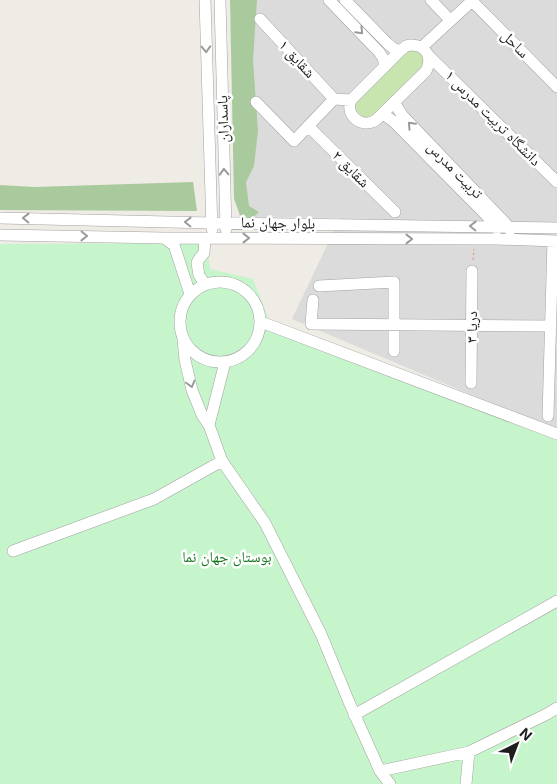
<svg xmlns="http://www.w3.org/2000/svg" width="557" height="784" viewBox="0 0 557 784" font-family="Inter,'Noto Naskh Arabic',sans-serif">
<rect width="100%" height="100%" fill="#eeece5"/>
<path fill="#dcdbdb" d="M233,0h324v431l-265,-112 48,-101 -101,-1z"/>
<path fill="#c8e4af" d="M414,49l8,6 2,7 -2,4 -49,50 -3,2 -9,-1 -6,-10v-5l52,-51z"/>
<path fill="#a9ca9d" d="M230,0h27l-4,60 5,71 -4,35 -8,16 3,24 10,6 -8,7 -11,-4 -6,-16z
M193,182l4,29 -197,-1v-25l35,2z"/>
<path fill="#c6f5cb" d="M207,243l3,26 43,10 21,53 147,57 136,49v346h-557v-540z"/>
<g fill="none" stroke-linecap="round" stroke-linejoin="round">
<g stroke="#a2a2a2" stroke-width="12">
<path id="minor" d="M205,0l7,229
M220,0l6,229
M329,0l50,52 4,6 2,8
M345,0l42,43 6,5 7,3
M431,0l19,20
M472,1l85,86
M260,19l74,80
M411,45c15,0 22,12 15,26l-50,49c-14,9 -31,-4 -25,-20l49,-49 6,-5z
M422,47l51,-47
M428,55l129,127
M256,102l38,39 40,-42 17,1
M394,102l8,13 107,112 1,3
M383,114l10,7 93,94 11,12v2
M308,126l87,86
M0,218l211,5 346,5
M0,235l164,3 333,1 60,2
M164,238l10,7 16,49
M205,238l-1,15 -5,6 -2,4 2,12 6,9
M180 322a40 40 0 1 1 80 0a40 40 0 1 1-80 0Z
M319,286l75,-4v69
M313,300l-2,24 240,2
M261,322l296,112
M183,339l2,21 7,30 10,25 7,10 13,36 43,62 56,111 28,68 31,69 10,13
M471,383l1,-112
M548,416l5,-175
M209,425l16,-63
M13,551l141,-52 68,-38
M354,715l203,-114
M380,771l89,-19 78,-38 10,-6
M466,784l3,-32"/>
</g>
<path stroke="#ee8776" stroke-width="1" stroke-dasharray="2.5 2.5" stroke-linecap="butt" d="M473,260l1,-11"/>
<use href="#minor" stroke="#fff" stroke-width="11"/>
</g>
<defs><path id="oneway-chevron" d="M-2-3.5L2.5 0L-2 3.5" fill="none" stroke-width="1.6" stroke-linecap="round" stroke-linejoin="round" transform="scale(1.25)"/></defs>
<g stroke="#9a9a9a">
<use href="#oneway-chevron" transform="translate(360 31) rotate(46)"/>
<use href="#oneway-chevron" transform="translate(206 49) rotate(88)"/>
<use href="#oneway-chevron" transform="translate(411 125) rotate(-134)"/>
<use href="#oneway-chevron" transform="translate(224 172) rotate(-92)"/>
<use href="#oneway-chevron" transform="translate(26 218) rotate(-179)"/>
<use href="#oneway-chevron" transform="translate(188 222) rotate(-179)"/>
<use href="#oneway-chevron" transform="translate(473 226) rotate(-179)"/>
<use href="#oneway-chevron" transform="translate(84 236) rotate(1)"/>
<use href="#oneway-chevron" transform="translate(246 238)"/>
<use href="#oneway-chevron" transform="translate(409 239)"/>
<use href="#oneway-chevron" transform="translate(191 384) rotate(75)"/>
</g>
<g text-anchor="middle" stroke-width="5" stroke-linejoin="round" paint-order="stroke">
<g font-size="15" fill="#1e1e1e" stroke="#fff">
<text transform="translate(515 44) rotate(45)" y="5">ساحل</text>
<text transform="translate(297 59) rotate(47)" y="5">شقایق ۱</text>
<text transform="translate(493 118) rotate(45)" y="5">۱ دانشگاه تربیت مدرس</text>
<text transform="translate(223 119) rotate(-92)" y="5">پاسداران</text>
<text transform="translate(351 169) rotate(45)" y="5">شقایق ۲</text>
<text transform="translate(455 170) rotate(46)" y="5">تربیت مدرس</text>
<text transform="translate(278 223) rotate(1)" y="5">بلوار جهان نما</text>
<text transform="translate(472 327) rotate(-90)" y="5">دریا ۳</text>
</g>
<g font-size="15" fill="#157420" stroke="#fff">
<text x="227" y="562">بوستان جهان نما</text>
</g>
</g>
<g transform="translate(517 744) rotate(42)" stroke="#ffffff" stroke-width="4" paint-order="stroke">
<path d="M0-4L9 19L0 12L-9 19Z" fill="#1e1e1e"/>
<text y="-8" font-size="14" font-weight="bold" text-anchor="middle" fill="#1e1e1e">N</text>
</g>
</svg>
